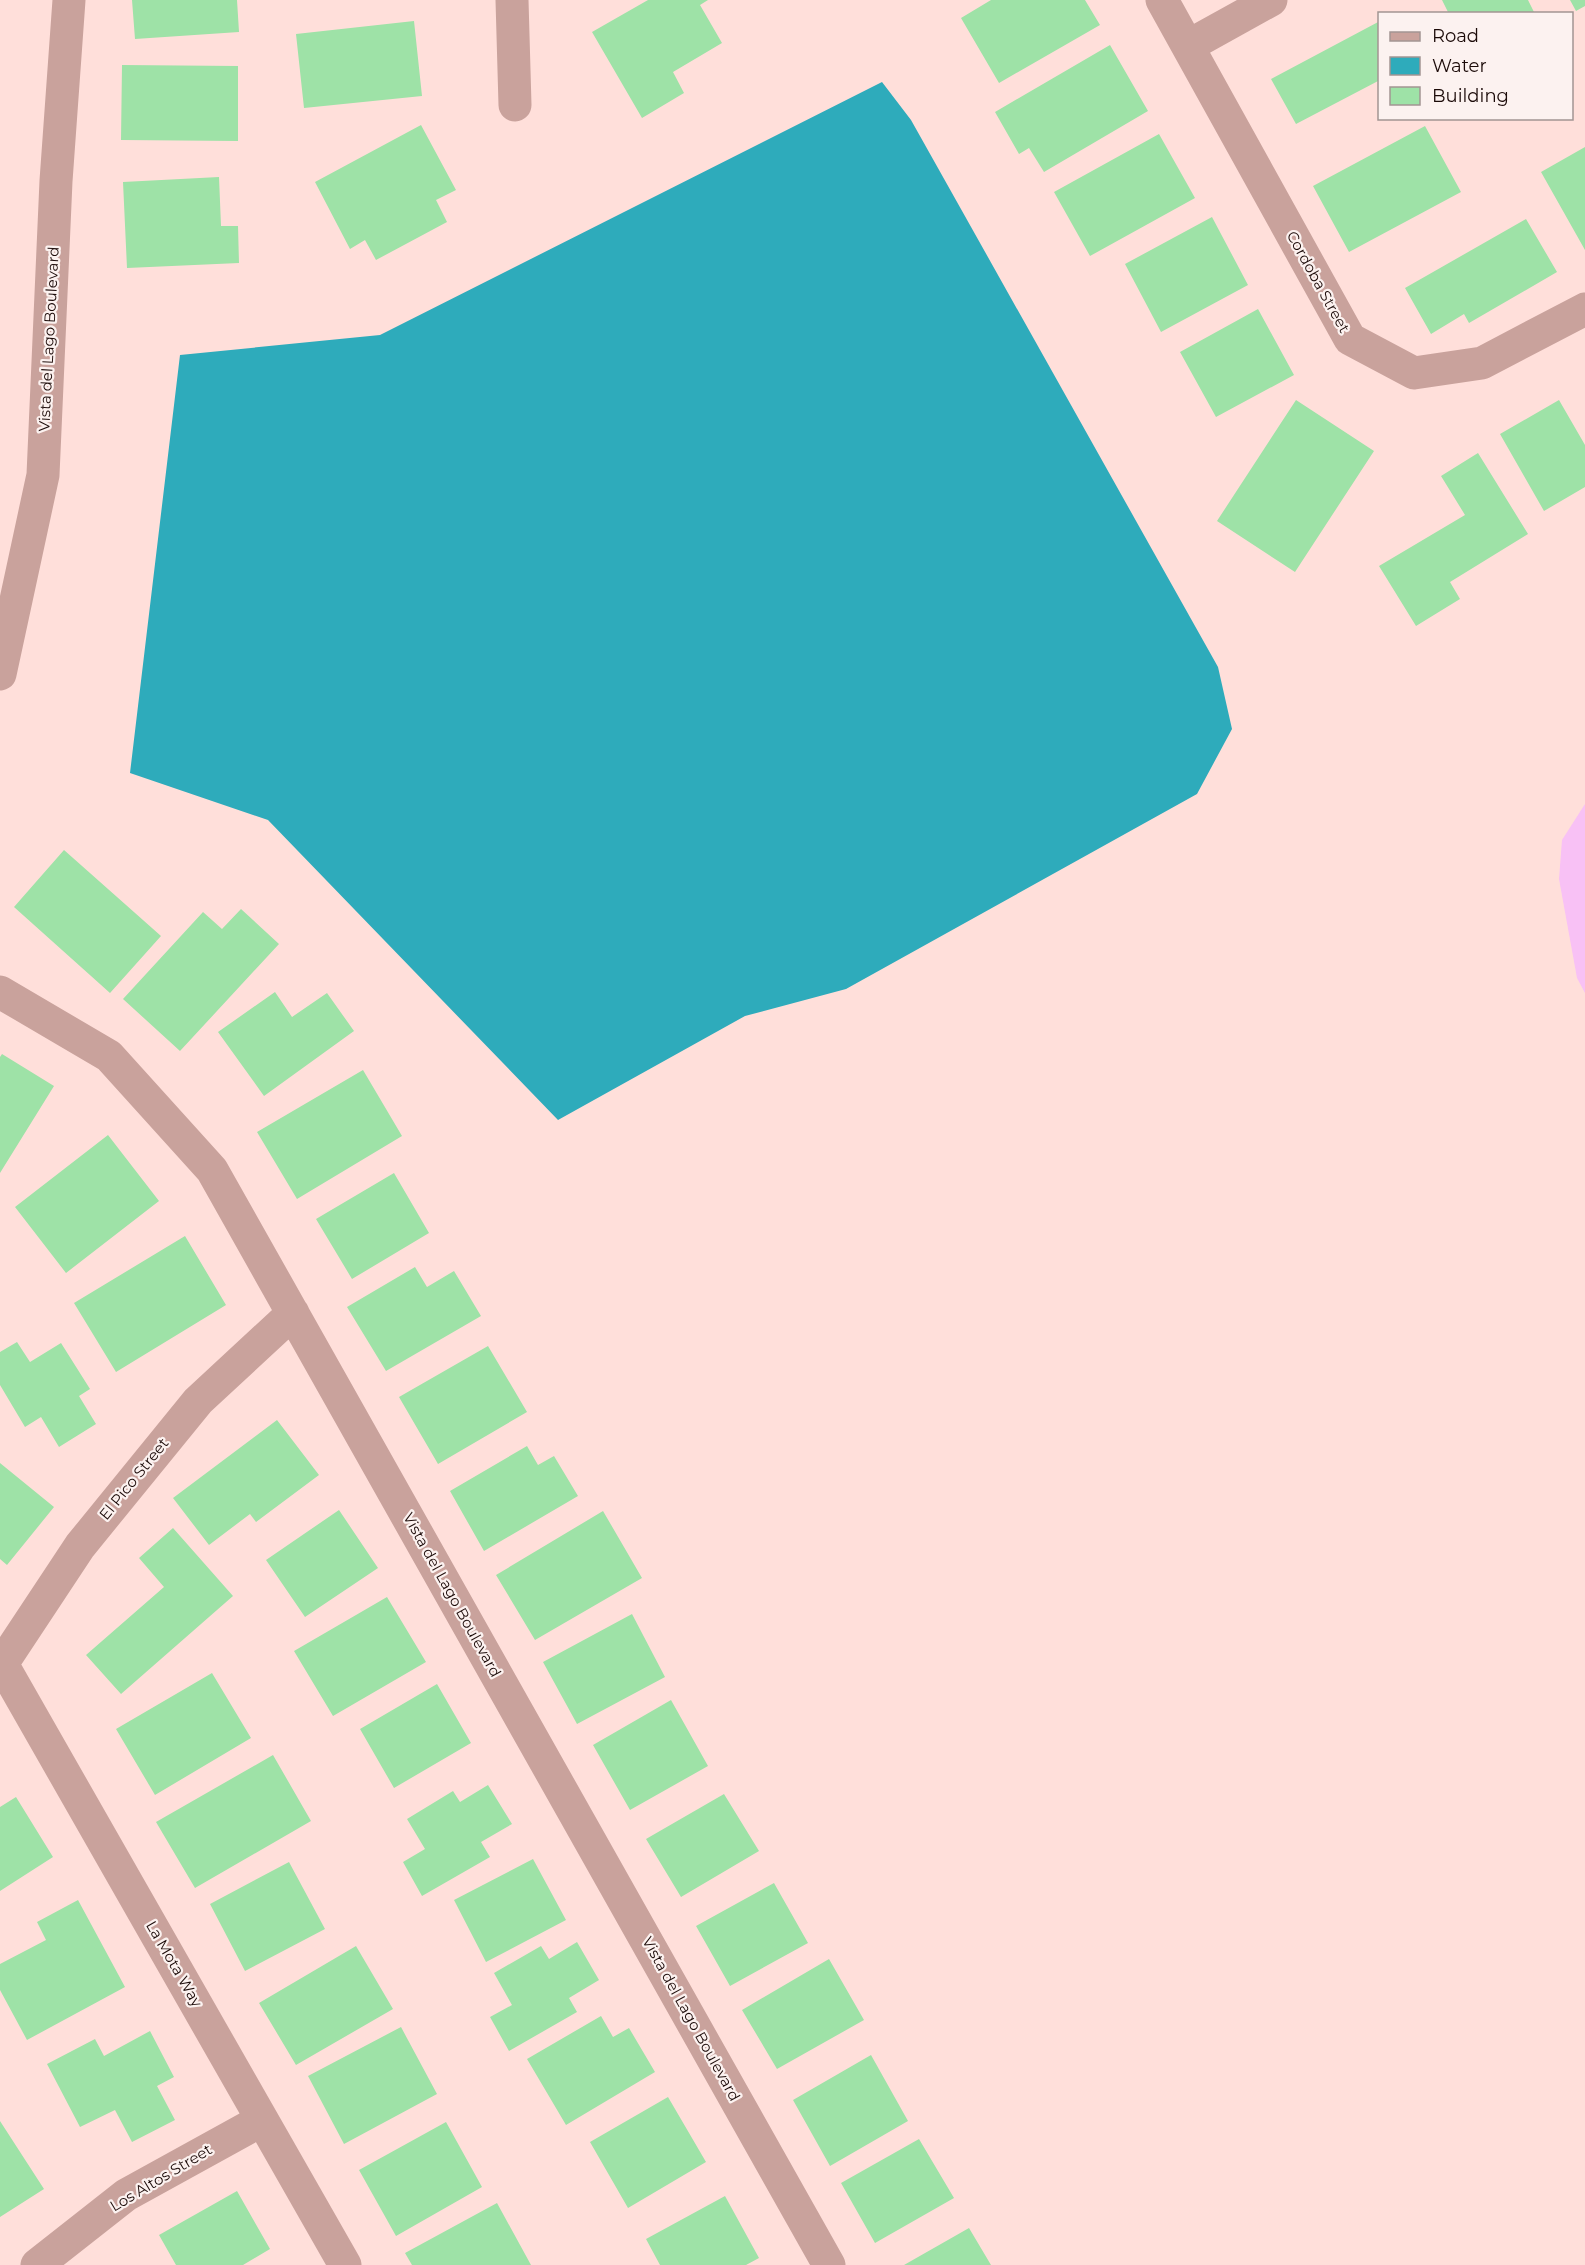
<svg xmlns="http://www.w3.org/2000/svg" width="1585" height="2265" viewBox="0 0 1585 2265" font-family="Montserrat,sans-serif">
<rect width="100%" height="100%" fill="#ffdfda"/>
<path fill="#f8c1f5" d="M1585,804v189l-8,-15 -18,-99 3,-39z"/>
<path fill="#2eabbb" d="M882,82l29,38 307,547 14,62 -35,65 -351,195 -101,27 -187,104 -290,-300 -138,-47 50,-418 200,-20z"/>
<path fill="#9ee2a7" d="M132,0h105l2,32 -104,7z
M648,0h60l-8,5 22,38 -49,29 11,21 -42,25 -50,-86z
M991,0h94l15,25 -101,58 -38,-65z
M1442,0h86l7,14h-86z
M1570,0h15v6l-9,5z
M414,21l8,75 -118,12 -8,-74z
M1380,21v59l-84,44 -25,-45z
M1110,45l38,66 -104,61 -15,-24 -10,6 -24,-42z
M122,65l116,1v75l-117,-1z
M421,125l35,65 -20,10 11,22 -71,38 -11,-20 -15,9 -35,-67z
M1425,126l36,66 -112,60 -36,-66z
M1159,134l36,64 -105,58 -36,-64z
M1585,147v103l-44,-78z
M219,177l2,49h17l1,37 -112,5 -4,-86z
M1212,217l36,68 -87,47 -36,-68z
M1526,219l31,53 -88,51 -5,-9 -33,20 -26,-46z
M1258,309l36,66 -78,42 -36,-65z
M1296,400l78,51 -79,121 -78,-51z
M1559,400l26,45v42l-41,24 -44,-77z
M1478,453l50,81 -78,48 10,17 -44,27 -37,-60 86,-51 -24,-39z
M64,850l97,86 -51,57 -96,-86z
M241,909l38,35 -99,107 -57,-52 80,-87 19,17z
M275,992l17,25 35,-24 27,38 -90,65 -46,-64z
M2,1054l52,32 -54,87v-116z
M363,1070l39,66 -105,63 -40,-67z
M108,1135l51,66 -93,72 -51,-66z
M394,1173l35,60 -77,46 -36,-60z
M185,1236l41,69 -110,67 -42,-69z
M415,1267l12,20 27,-16 27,45 -95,55 -39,-64z
M17,1342l13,20 31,-19 29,46 -11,7 17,28 -37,23 -18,-30 -16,10 -25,-42v-33z
M488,1346l39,66 -89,52 -39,-67z
M277,1420l42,55 -63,47 -6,-8 -41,31 -36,-47z
M527,1446l11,19 16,-9 24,40 -94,55 -34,-60z
M0,1463l54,44 -47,58 -7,-6z
M339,1510l39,58 -73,49 -39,-57z
M603,1511l39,67 -107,62 -39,-65z
M173,1528l60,68 -112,98 -35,-39 78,-68 -25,-29z
M387,1597l39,65 -93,54 -39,-65z
M632,1614l33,63 -88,47 -34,-62z
M212,1673l39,65 -96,57 -39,-66z
M437,1684l34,59 -77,45 -34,-59z
M671,1700l37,66 -78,44 -37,-65z
M273,1755l38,66 -116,67 -39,-66z
M488,1785l24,39 -31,18 9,15 -68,39 -19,-34 22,-13 -18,-30 46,-28 7,11z
M724,1794l35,57 -78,46 -35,-58z
M16,1797l37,60 -53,34v-84z
M533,1859l33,61 -80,42 -32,-62z
M289,1862l36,67 -80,42 -35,-67z
M774,1883l34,60 -78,43 -34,-60z
M78,1900l47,87 -98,53 -27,-50v-26l46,-24 -9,-18z
M577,1942l22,38 -30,18 8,14 -68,39 -19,-34 22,-12 -18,-32 47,-27 8,13z
M356,1946l37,63 -97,56 -37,-62z
M829,1959l35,61 -87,49 -35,-59z
M601,2016l12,21 16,-9 26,44 -89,53 -39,-66z
M401,2027l36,67 -93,50 -36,-68z
M150,2031l24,46 -17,9 18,34 -43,22 -17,-32 -35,17 -33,-63 48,-25 9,17z
M871,2055l37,66 -78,45 -37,-66z
M668,2097l38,65 -78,46 -38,-66z
M0,2121l44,68 -44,28z
M446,2122l36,65 -86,49 -37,-66z
M919,2139l35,59 -79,45 -34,-60z
M237,2191l33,58 -27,16h-67l-17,-30z
M725,2196l34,62 -13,7h-86l-14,-26z
M497,2203l34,62h-119l-7,-12z
M969,2228l22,37h-87z"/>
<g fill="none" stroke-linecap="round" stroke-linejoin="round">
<path stroke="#c9a29c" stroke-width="33" d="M512,0l3,105
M1162,0l188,339 64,34 68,-10 103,-54
M1188,46l83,-46
M0,674l43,-199 13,-294 13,-181
M0,992l109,64 103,114 617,1095
M2,1664l343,601
M0,1667l80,-121 118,-145 95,-88
M37,2265l89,-70 136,-75"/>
</g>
<g text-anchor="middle" stroke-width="4.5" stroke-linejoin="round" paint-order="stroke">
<g font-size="15" fill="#1b0a08" stroke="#fcf2f0">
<text transform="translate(1318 282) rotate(61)" y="5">Cordoba Street</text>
<text transform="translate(49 339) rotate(-87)" y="5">Vista del Lago Boulevard</text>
<text transform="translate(134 1479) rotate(-51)" y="5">El Pico Street</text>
<text transform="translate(452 1595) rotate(61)" y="5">Vista del Lago Boulevard</text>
<text transform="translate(174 1964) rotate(60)" y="5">La Mota Way</text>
<text transform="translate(691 2019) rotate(61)" y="5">Vista del Lago Boulevard</text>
<text transform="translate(161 2178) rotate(-31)" y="5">Los Altos Street</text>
</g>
</g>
<rect x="1378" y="12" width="195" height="108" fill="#fcf2f0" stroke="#a29593" stroke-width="1.5"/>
<rect x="1390" y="32" width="30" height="9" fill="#c9a29c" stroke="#a29593" stroke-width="1.5"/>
<text x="1432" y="42" font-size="18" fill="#1b0a08">Road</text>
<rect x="1390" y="57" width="30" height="18" fill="#2eabbb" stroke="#a29593" stroke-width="1.5"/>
<text x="1432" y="72" font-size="18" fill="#1b0a08">Water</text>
<rect x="1390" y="87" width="30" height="18" fill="#9ee2a7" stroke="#a29593" stroke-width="1.5"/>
<text x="1432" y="102" font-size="18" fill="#1b0a08">Building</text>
</svg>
